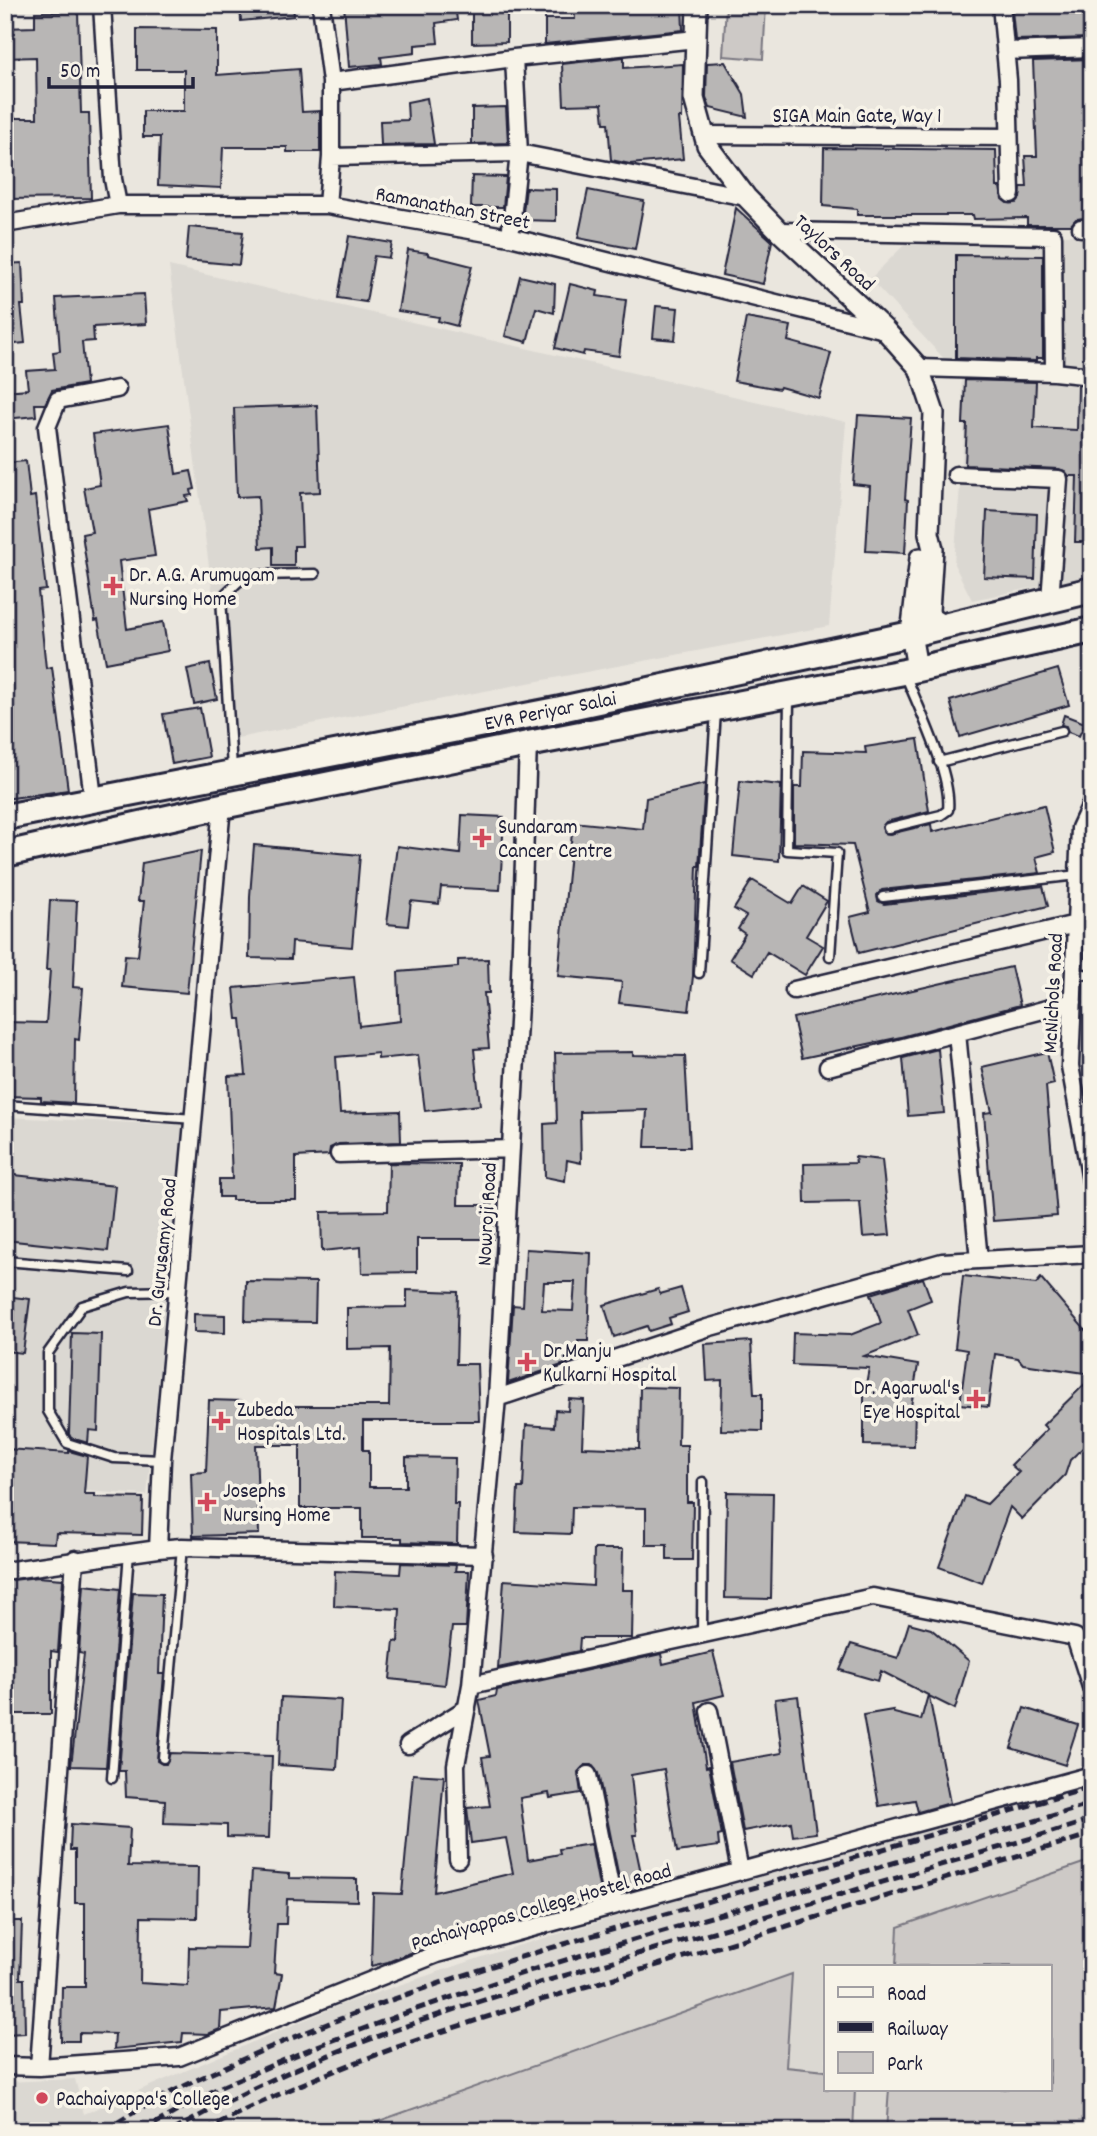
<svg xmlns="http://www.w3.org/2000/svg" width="1097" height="2136" viewBox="0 0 1097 2136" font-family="Dekko,sans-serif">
<rect width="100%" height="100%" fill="#eae6de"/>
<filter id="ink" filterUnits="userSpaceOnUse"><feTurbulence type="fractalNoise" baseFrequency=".0143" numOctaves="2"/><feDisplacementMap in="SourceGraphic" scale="14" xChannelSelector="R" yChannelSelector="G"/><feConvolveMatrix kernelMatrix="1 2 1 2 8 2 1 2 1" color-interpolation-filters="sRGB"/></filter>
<g filter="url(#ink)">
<path fill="#dbd8d2" d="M1092,234v342l-120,24 -18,-36 10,-130 -3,-57 -91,-98 43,-43 84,2z
M169,266l677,156 -17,204 -597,113z
M5,1117l178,8 -36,370 -142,-9z
M1092,1777v83l-194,66 -2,40h-70v123h63l-3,42h-881v-49l70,-3 9,35 256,-109 157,-53z"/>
<path fill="#cdc9c6" stroke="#787680" stroke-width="2" d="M726,5h40l-3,54 -40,-3z
M1092,1860v271h-206l3,-42h161v-123h-154l2,-39z
M792,1974l-6,93 40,4v18h29l-2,42h-502z"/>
<path fill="#b8b6b5" stroke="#22223b" stroke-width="2" fill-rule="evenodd" d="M240,5h53l1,11 -53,5z
M344,5h111l2,15 -21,3 2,20 -23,2v8l-34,4 1,7 -33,3z
M574,5h108l1,25 -138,14v-25h30z
M507,10v32l-35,1v-32z
M1012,10h80v28l-77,2z
M35,12h43l3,101h8l2,85 -86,1v-81h32l-1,-61 -31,1v-30l30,-1z
M137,29l80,1v45l82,-6 3,43 18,-1v41h-33v-5h-64l-2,41 -63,-3 2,-48h-17v-26h41v-41h-47z
M624,57v11l59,-4 -1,54h-3l4,41 -53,5 -19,-4 -3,-37h-4l-2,-19 -38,1 -2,-41z
M1092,59v159l-16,1 -5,6h-44v-7l-53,1 -1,-4h-116v-6l-34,-3 1,-58 172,2 1,37h3l2,12 5,4h9l4,-5 1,-11h6l-2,-31h12l-4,-95z
M725,62l19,32 3,23 -37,-9 -4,-11 1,-34z
M427,98l7,46 -53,1 -1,-24 28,-1 -1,-18z
M506,107l2,36 -36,1v-36z
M472,176l34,1 -3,30h-32z
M526,188l30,1v32l-34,-1z
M588,190l56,11 -9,48 -57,-11z
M736,208l36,33 -9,43 -41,-9z
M189,227l54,5 -4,33 -53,-5z
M349,236l43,7 -3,15 -15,-2 -8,46 -28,-4z
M408,250l20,3v2l44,11 -15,60 -19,-5 1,-4 -41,-6z
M956,255l87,1v102h-7v3l-80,-3z
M22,263l2,42h-3l4,38 -20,2v-81z
M520,276l35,8 -1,29 -18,-5 -9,34 -22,-6z
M570,284l28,7 -1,5 29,4 -7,56 -35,-5 -1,4 -28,-7z
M144,294l2,30 -53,3 1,14 -12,1 4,42 -34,6 -7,14h-10l1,12 -31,3v-28l23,-2 -2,-18 29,-2 -2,-17 7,-1 -4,-53z
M656,306l22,2 -3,32 -22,-2z
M746,318l45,8 -3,15 43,12 -12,45 -39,-11 -1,2 -45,-8z
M965,380l71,2 -2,46 43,2 1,-45 14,1v156h-17l2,-66h-8l-4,-5 -6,-2 -94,-4 2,-41h-4z
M317,405l3,87 -20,1 2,53h-8v20h-21v-19l-13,1 -2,-52 -21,1 -3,-89z
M858,415l53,3 -6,81 3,1 -3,53 -39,-2 4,-65 -17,-2z
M169,424l7,50 15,-3 4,18 -4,1 1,5 -6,1 2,5 -40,8 7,47 -36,5 8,68 36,-7 5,29 -62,12 -8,-43 -3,1 -13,-87 10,-2 -8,-44 16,-3 -7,-51z
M26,461l4,36 5,-1 11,94 -8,1 8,77 6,-1 16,123 -63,9v-336z
M987,511l50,3 -2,65 -51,-2z
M210,664l7,35 -23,5 -7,-35z
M1058,669l11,36 -109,32 -10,-36z
M200,708l9,49 -37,7 -9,-50z
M1064,715l21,8 -6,13 -11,-4 -2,-6 -5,-1z
M918,739l11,72 -43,11 -4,5 2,6 6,1 41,-10 1,8 112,-27 11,47 -19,5 4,16 -158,17 -5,5 1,6 6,3 159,-18 5,20 -189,47 -9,-36 20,-5 -17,-67 -59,-2v-56h8l1,-36 63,2 -1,-6z
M740,781l41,4 -2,76 -46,-5z
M705,784l-6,82h-2l-4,110 -4,35 -70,-8 3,-21 -64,-6 15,-154 70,7 3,-31z
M462,815l42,2 -4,73 -59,-3 -2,17 -28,-3 -3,25 -21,-2 10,-78 63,8z
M254,845l106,10 -8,92 -60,-5 -1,17 -42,-1 1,-62z
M201,851l-14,142 -65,-6 3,-32 13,1 6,-55h-6l4,-38z
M752,880l40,24 11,-18 24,15 -21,35 17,10 -18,29 -38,-23 -13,22 -24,-15 15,-25 -7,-5 8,-13 -12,-7z
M50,900l27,1 -4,86 10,1 -4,52 -4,-1 -1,64 -33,-2v-4l-36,-1v-74l41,1 4,-53h-4z
M488,959l1,34h-5l5,55 -15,1 6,56 -55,6 -7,-56 -40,4v-6l-42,4 4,56 60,-2 1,31 -62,2 -9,4 -1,7 -33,2v43h-64v-3h-13v-18h13l-4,-103 18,-1 -5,-56h-4l-3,-31 120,-11 5,49 41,-5 -2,-49 60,-5v-7z
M1011,967l9,38 -119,32 -99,21 -9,-40z
M938,1049l6,64 -36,3 -5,-58z
M633,1052v3l52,1 5,91h-45l2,-37 -67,2 1,51 -14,-3 -2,21 -20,-4 -1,-53 13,-1 -2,-70z
M1047,1052l7,32 -8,2 11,130 -64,5 -9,-108 8,-1 -10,-45z
M855,1157l27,3 8,75 -27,2 -3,-35 -55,1 -1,-39 52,-1z
M389,1163l70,1 -1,41h35v34h-76v33l-55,1 -1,-26 -39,4 -1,-39 67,-1z
M5,1174l110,12 -7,65 -103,-11z
M526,1249l65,4 -3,88h-10l-1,19 -69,23 5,-78 10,1zM544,1282h31l-2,29 -31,-1z
M963,1276l73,8 5,-6 51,60v36l-69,-10 -5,-6 -23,-4 -7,53 -28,-3 7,-54 -12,-2z
M923,1278l8,22 -23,9 10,26 -54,21 54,9 -7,41h4l-1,40 -50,-1v-50l5,-27 -77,-3 1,-32 57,2 31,-12 -10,-29z
M246,1281l70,1 -1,40 -70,-1z
M681,1288l7,24 -19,6 2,6 -22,7 -2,-5 -33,11 -10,-32 54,-16 2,5z
M407,1290l51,2 -2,72h21l2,57h-116v29h6v37h37v-30l49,1 -1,46h4l-1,40 -55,-2v-4h-40v-30h-62v-63h-44l3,89 -66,2 -2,-63 15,-1 3,-72 33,1v5h147l1,-58 -43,1v-41l60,-1z
M5,1296l25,3 -7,54 -18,-2z
M194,1314l31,1v18l-31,-1z
M72,1333l29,1 -3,97 -9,-1 -1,13 -17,-5 -2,-4z
M751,1341l3,53h8v37l-41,-1 1,-50 -15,1 -2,-37z
M1092,1377v62l-22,21 -5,15 -43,44 -12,-12 -28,76 -43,-16 26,-71 22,8 32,-32 -8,-7 36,-36 -4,-4z
M640,1387l39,1 -1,57h9v57h6l-1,58h-25v-15h-21v-37l-74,-1 -1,27 -55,-2 2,-44h5l3,-63 28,2 1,-17 13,1 1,-12 15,1 -2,47 57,2z
M5,1449l64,4v-2l18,5 -3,38h11v3l48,1 -1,37 -86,-2 -1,10 -50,-2z
M727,1492l46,1 -2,106 -46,-1z
M594,1549h29l-1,41h11l-1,48h-52l-1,13 -81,17 6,-88 89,6z
M401,1563l55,2 -1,6h14l-3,56h-14l-7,58 -55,-6 4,-38 4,1 2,-33 -66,-3 1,-35 65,3z
M37,1577l26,2 -5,73 -7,-1v63h-46v-133z
M84,1585l36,4 -14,178 -35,-1 13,-112 -5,-1z
M133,1593l29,1 -3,80h5l-7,87 5,3h4l4,-11 102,3 -3,82 -42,-1v-12l-63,-2 1,-23 -39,-3 -1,-26h-6z
M909,1623l22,6 38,32 -14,48 -26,-13 21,107 -32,9 -3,-12 -36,6 -16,-91 30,-5 1,3 27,7 7,-25 -47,-24 -3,10 -38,-11 11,-26 47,14z
M713,1652l11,43 -28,7 10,65 3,-1 13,69 -4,1 1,10 -42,6 -13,-83 -33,6 6,60h-4l11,52 -22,6 -24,-120 -6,-8h-7l-7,7 3,21 -31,5 -1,-5 -29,5 8,62 32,-6 -1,-5 32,-5 10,53 -35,5v2l-47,10 2,6 -103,25v5l-30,12 -17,4 2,-73 29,1 11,-120 31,2 -10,116 79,-19 -7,-35 -35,5 -4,-35 23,-2 -8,-49 8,-1 -11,-56 17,-4 1,-6 164,-36 2,10z
M798,1696l18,137 -23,3 -2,-14 -48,9 -13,-69 52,-9 -7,-54z
M281,1697l60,3 -4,69 -59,-4z
M1024,1708l54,17 -13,40 -54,-17z
M71,1824l59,4 -2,38 70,1 -1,51 -56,-1 -1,66 48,3 1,-39 58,1 5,-77 37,3v4l68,1v22l-70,-2 -1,25h-9l-3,49 8,1 -6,33 -55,5 -1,17 -12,5 -25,-1 -1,9 -68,7 1,-15 -36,-1v8h-18l1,-54h23v-84h-10v-53h-5z
M5,1921h17l-2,58h4l1,54 -20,1z"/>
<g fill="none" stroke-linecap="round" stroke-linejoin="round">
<g stroke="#22223b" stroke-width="13">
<path id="service" d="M789,698l-2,152 50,3 -7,103
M939,762l123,-31
M232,768l-11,-170 17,-16 13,-7 64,-1
M888,828l53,-13 7,-5c4,-35 -29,-101 -43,-136
M883,897l195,-22
M699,973l17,-262
M1074,973l18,2
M5,1105l189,14
M5,1261l123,10
M162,1460l-48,-2 -47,-15 -19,-32v-58l34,-47 47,-14 49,-1
M702,1635l1,-153
M163,1758l19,-211
M112,1778l17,-226"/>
</g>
<g stroke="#22223b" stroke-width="21">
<path id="minor" d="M102,5l11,174 5,26
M321,5l10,77v75l-4,48
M1001,5l7,75 3,114
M1005,51l87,-3
M331,82l183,-24 182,-19
M704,135l305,2
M331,157l188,-4 227,44
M5,224l113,-19h209l183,32 375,93
M1081,228h11
M779,231l274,5 1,136
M510,237l9,-84 -5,-95
M919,368l135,4 38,4
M956,475l103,4 -9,121
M93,798l-46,-371 11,-27 59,-11
M1092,802l-12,26 -10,238 22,120
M794,990l282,-66
M957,1033l22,227
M828,1067l245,-65
M339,1154l172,-5
M497,1398l210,-70 235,-66 150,-8
M158,1549l24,-2 302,8
M5,1571l153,-22 4,-89 60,-654
M471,1685l402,-88 202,40 17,53
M709,1711l31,160
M408,1745l59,-37
M588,1775l26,131
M458,1859l-2,-94 15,-80 26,-287 22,-394 9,-260
M5,2066l34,1 140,-10 258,-103 655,-179
M39,2067l36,-508"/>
</g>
<g stroke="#22223b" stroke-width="24">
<path id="tertiary" d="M697,5l-3,93 13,47 39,52 33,34 106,99 34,38 15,45 -5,120 4,16 -4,62 2,7 13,8
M917,668l-6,-34 9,-76"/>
</g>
<g stroke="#22223b" stroke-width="30">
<path id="primary" d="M5,817l551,-107 355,-76 181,-44
M5,854l217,-48 306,-62 376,-72 188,-42"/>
</g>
<use href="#service" stroke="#f7f3e8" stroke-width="8"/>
<use href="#minor" stroke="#f7f3e8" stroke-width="16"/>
<use href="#tertiary" stroke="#f7f3e8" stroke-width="19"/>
<use href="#primary" stroke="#f7f3e8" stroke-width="24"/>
<path stroke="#22223b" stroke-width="5" stroke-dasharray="10 5" stroke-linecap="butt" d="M105,2131c44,-31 96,-53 145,-75 116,-51 234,-89 355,-124 162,-48 324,-97 487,-145
M142,2131l76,-43 97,-41 96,-36 121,-41 560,-166
M173,2131c145,-85 308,-131 468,-178 150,-44 300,-88 451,-133
M204,2131c132,-71 284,-115 427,-158 153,-46 307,-92 461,-139"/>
</g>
</g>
<g fill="#d1495b" stroke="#f7f3e8" stroke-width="2.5">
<path d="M109.5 575.5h7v7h7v7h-7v7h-7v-7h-7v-7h7z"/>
<path d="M478.5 827.5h7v7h7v7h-7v7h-7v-7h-7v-7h7z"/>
<path d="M523.5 1351.5h7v7h7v7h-7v7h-7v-7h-7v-7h7z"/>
<path d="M972.5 1388.5h7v7h7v7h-7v7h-7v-7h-7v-7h7z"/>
<path d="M217.5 1410.5h7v7h7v7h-7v7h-7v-7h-7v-7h7z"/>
<path d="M203.5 1491.5h7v7h7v7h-7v7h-7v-7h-7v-7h7z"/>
<circle cx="42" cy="2098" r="7"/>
</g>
<g text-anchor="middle" stroke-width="7" stroke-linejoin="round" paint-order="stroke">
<g font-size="21" fill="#22223b" stroke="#f7f3e8">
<text x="857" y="122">SIGA Main Gate, Way 1</text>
<text transform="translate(453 207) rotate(11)" y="7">Ramanathan Street</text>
<text transform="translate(835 252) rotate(43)" y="7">Taylors Road</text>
<text transform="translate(550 710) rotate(-11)" y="7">EVR Periyar Salai</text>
<text transform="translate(1052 993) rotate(-87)" y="7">McNichols Road</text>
<text transform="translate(486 1214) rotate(-87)" y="7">Nowroji Road</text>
<text transform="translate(161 1252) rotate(-84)" y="7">Dr. Gurusamy Road</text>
<text transform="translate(541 1906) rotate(-16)" y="7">Pachaiyappas College Hostel Road</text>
</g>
<g font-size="21" fill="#22223b" stroke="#f7f3e8" text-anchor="start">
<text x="129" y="581">Dr. A.G. Arumugam<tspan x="129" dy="24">Nursing Home</tspan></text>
<text x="498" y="833">Sundaram<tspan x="498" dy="24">Cancer Centre</tspan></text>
<text x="543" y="1357">Dr.Manju<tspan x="543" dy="24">Kulkarni Hospital</tspan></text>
<text x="960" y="1394" text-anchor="end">Dr. Agarwal's<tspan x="960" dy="24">Eye Hospital</tspan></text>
<text x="237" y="1416">Zubeda<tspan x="237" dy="24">Hospitals Ltd.</tspan></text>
<text x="223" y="1497">Josephs<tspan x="223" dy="24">Nursing Home</tspan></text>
<text x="56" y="2105">Pachaiyappa's College</text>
</g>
</g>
<rect width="1097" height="2136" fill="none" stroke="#f7f3e8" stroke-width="28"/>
<rect x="14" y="14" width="1069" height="2108" fill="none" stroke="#22223b" stroke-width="2.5" filter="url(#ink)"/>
<rect x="824" y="1965" width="228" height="126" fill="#f7f3e8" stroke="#a29fa3" stroke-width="2"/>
<rect x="838" y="1987" width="35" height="10" fill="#f7f3e8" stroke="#a29fa3" stroke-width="2"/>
<text x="887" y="2000" font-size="21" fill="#22223b">Road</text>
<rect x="838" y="2022" width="35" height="10" fill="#22223b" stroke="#a29fa3" stroke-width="2"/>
<text x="887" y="2035" font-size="21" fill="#22223b">Railway</text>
<rect x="838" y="2052" width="35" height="21" fill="#cdc9c6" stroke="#a29fa3" stroke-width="2"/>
<text x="887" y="2070" font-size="21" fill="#22223b">Park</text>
<path d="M49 77v10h144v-10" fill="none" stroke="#22223b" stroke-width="3.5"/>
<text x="60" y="77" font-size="21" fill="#22223b" stroke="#f7f3e8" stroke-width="5" paint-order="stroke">50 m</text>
</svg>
